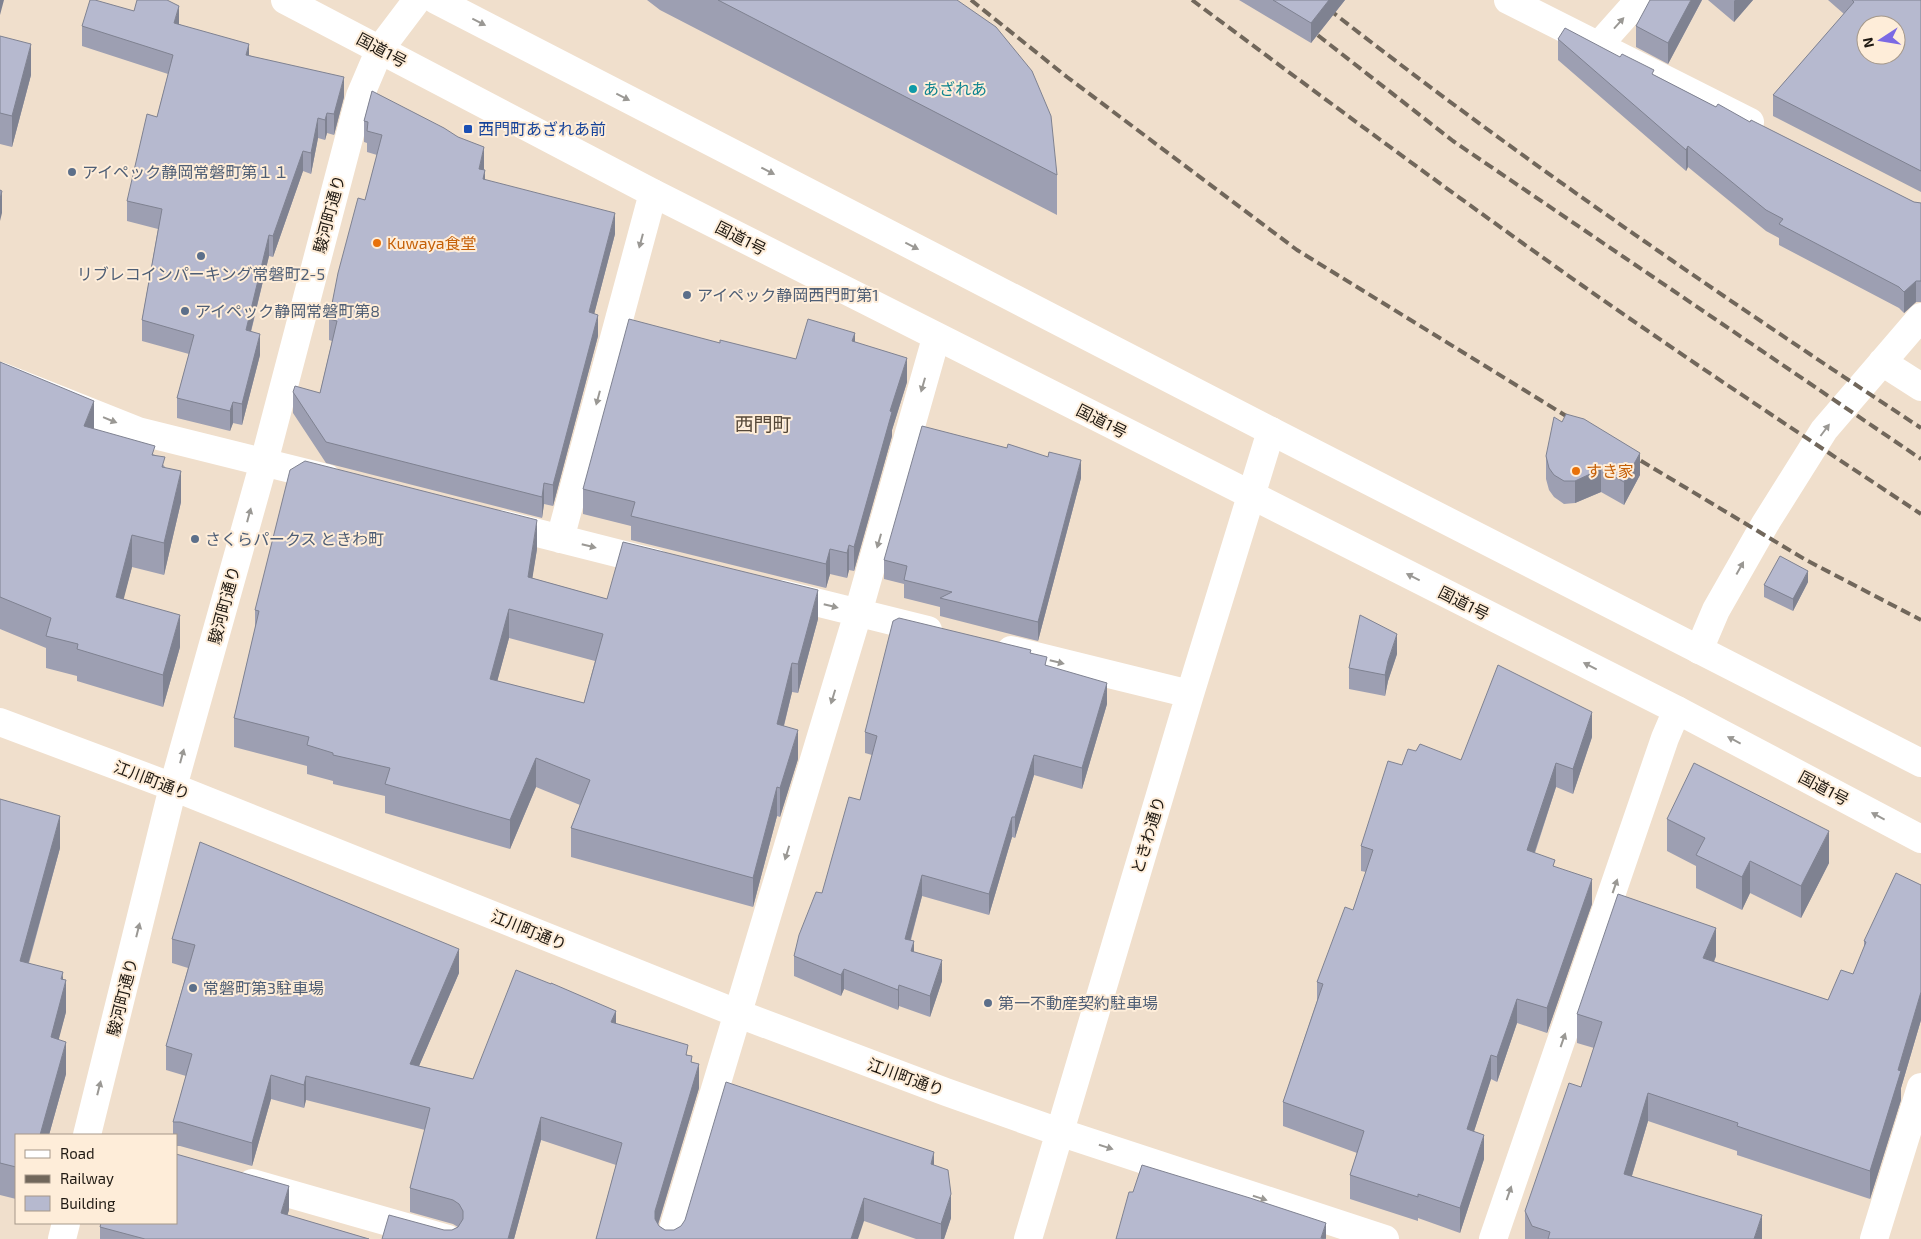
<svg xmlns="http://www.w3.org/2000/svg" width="1921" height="1239" viewBox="0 0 1921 1239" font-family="'Exo 2','Noto Sans JP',sans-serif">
<rect width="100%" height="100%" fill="#f0dfcc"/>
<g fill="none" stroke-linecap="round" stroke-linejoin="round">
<path stroke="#fff" stroke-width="28" d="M1508,0l242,122
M1598,46l41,-46
M1882,362l39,25
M0,376l138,55 189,47
M502,524l154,39
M560,539l93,-346
M783,594l145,36
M1011,650l179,44
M1699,650l17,-40 49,-86 59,-94 97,-113
M0,722l173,65 566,227 207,78 113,40 326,107
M87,1135l86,-348 91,-325 96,-366 20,-47 37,-49
M252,1183l196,56
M62,1239l4,-16
M670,1239l188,-626 78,-275
M1028,1239l162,-545 81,-263
M1493,1239l172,-501 12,-28
M1874,1239l47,-152"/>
<path stroke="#fff" stroke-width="28" d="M285,0l368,193 1024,517 244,129
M436,0l835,431 650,332"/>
<path stroke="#71675b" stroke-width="4" stroke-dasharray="10 5" stroke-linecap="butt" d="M971,0l96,77 230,173 279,172
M1192,0c130,97 259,193 391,286 111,78 225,153 338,228
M1317,0c194,153 398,292 604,428
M1306,26l147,115 468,318
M1628,453l178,107 115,60"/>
</g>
<path fill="#9d9fb2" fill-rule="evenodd" d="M647,0h310l100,175v40l-397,-205z
M1239,0h106l-34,43z
M1702,0l-34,64 -32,-17v-21z
M1708,0h45l-19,22z
M1828,0h93v192l-148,-76v-21l71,-81z
M179,24l165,73 -10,38 -7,-2 -2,7 -7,-2 -7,36 -8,-3 -30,86 -4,-1 -18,76 9,23 -18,70 -9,-2 -3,8 -53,-13v-20l12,-44 -47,-13v-21l16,-91 -31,-8v-20l30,-84 11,-43 -86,-28v-20z
M0,36l31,39 -19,72 -12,-3z
M1558,39l96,36 62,32 34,15 164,80 7,1v99h-5l-12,11 -5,-5 -120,-63v-7l-13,-7 -78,-64 -2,4 -128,-111z
M372,91l111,79 2,10 130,54 -21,80 4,22 -45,170 -9,-2 -2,14 -216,-55 -33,-50v-21l27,1 12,-52 -3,-1v-21l36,-119 12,-45 -10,-3v-9l-3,-1v-21z
M855,342l52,40 -15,48v6l-38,135 -5,-1 -2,8 -17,-4 -4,14 -195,-48v-14l-48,-12v-25l137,-146 76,16z
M0,362l94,67 61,26 10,12 16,35 -17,73 -32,-8 -9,32 57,48 -17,60 -86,-26v-5l-31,-8v-20l-46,-19z
M1546,456l94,19 -16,30 -23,-13 -26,11 -11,1 -10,-7 -5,-7 -3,-11z
M1081,478l-43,163 -98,-25v-9l-36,-9v-14l-20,-5v-19z
M537,549l-5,29 75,21 211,20 -20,74 -6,-1 -8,34 14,33 -18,58 -3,-1 -24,91 -182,-50v-29l9,-23 -44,-18 -26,62 -125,-36v-17l-52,-12v-3l-26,-7v-8l-73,-19v-29l21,-89v-19zM509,638l86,23 -11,42 -87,-22z
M1808,582l-15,29 -29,-14v-12z
M1031,653l16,13 60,38 -25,85 -48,-14 -19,63 -3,-1 -23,78 -67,-19 -11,44 3,12 28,29 -12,36 -31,-11 -1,4 -54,-21 -3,7 -47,-20v-20l28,-63 38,-93 12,-45 -7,-2v-21z
M1397,654l-9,27 -3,15 -36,-7v-21z
M1592,737l-19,57 -17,-7 -21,66 20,14 37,37 -45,129 -30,-10 -20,59 -6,-3 -17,52 10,28 -24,74 -42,-15v3l-68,-22v-24l7,-22 -74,-27v-24l34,-101v-19l36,-72 13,-38 -5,-1v-25l41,-81 14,-14 45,9z
M0,799l60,49 -31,115 34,16 3,33 -8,28 8,34 -17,61h-33v64l-16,-4z
M1667,819l162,44 -28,55 -51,-25 -8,17 -46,-22v-22l-29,-15z
M1921,885v135l-20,68v12l-31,99 -133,-44v-4l-89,-30 -16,55 130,63h-237v-28l56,-124 13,-39 -17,-5v-29l139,-58 -2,6 114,38 25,-26 11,-25v-8z
M172,939l287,34 -40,93 54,13 143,-55 72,31 4,8 7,25 -41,137 1,1 6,4h9l260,-65 17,53 -7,21h-28l-52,-18 -268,18 20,-74 -75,-25 -27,99 -70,-9h8l6,-3 -5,-3 -43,-12v-24l15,-58 -119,-30 -2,8 -33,-9 -19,67 -72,-20h-4v-11h-3v-13l13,-46 -20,-6v-24l22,-78 -16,-5z
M289,1210l-2,5 82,24h-269v-12z"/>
<path fill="#7f8291" d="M0,0h4l-4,15z
M1329,0h16l-34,43v-20z
M1691,0h11l-34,64v-21z
M1735,0h18l-19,22v-21z
M179,6v20l-5,-3z
M31,44v31l-19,72v-31z
M249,44v20l-3,-9z
M344,77v20l-10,38v-21z
M327,113v20l-2,7v-20z
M318,118v20l-7,36v-21z
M1688,146v21l-2,4v-21z
M484,147v22l-5,21v-21z
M303,151v20l-30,86v-21z
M485,170v21l-2,-12z
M2,191v22l-2,8v-22z
M615,213v21l-26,100v-22z
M269,235v21l-23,95v-21z
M1916,281v21l-12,11v-21z
M598,315v21l-45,170v-21z
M855,333v24l-3,-16z
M260,334v21l-18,70v-21z
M907,358v24l-15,48v6l-38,135v-24l36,-136z
M94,401v31l-10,-6z
M233,402v21l-3,8v-20z
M1640,453v22l-16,30v-23z
M1081,460v18l-43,163v-19z
M1601,469v23l-26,11v-22z
M181,471v31l-17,73v-32z
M544,483v21l-2,14v-21z
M537,520v29l-9,57v-29z
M132,535v32l-16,62v-32z
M849,545v25l-2,8v-25z
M830,549v25l-4,14v-24z
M1808,571v11l-15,29v-12z
M818,590v29l-20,74v-29z
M509,609v29l-19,70v-29z
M180,615v32l-17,60v-32z
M1397,634v20l-9,27 -3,15v-21l3,-14z
M792,663v29l-15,61v-29z
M1107,683v21l-25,85v-21z
M1592,712v25l-19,57v-25z
M798,730v29l-18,58v-29z
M1034,755v20l-19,63v-21z
M536,758v29l-26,62v-29z
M1556,763v24l-29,88v-25z
M777,787v29l-24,91v-29z
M60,816v32l-40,145v-32z
M1012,817v20l-23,78v-21z
M1829,831v32l-28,55v-32z
M1750,861v32l-8,17v-33z
M922,875v21l-17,64v-21z
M1592,879v25l-45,129v-25z
M1716,928v28l-13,31v-29z
M914,941v21l-3,-11z
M459,949v24l-49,114v-23z
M942,960v21l-12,36v-21z
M844,969v20l-3,7v-21z
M63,972v20l3,-12v32l-15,57v-32z
M899,985v21l-1,4v-20z
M1921,992v28l-20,68v12l-31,99v-28l28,-101z
M1517,999v24l-20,59v-25z
M616,1011v24l-5,-13z
M66,1042v32l-17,61h-9z
M1491,1055v24l-24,74v-24z
M699,1064v24l-44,146v-23z
M271,1075v24l-19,67v-23z
M306,1076v24l-2,8v-23z
M1648,1093v28l-24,81v-28z
M541,1117v23l-27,99h-6z
M1484,1135v24l-24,74v-25z
M934,1152v24l-3,-12z
M289,1186v24l-8,27v-24z
M951,1194v24l-7,21h-3v-15z
M864,1198v23l-6,18h-7z
M1762,1215v24h-8z
M1326,1223v16l-5,-1z"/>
<path fill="#b6b9cf" stroke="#7f8291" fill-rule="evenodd" d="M90,0h5l39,11 3,-11h30l12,6 -5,17 75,21 -3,11 98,22 -10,37 -7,-1 -2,7 -7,-2 -7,35 -8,-2 -30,85 -4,-1 -23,95 14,4 -18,70 -9,-2 -3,9 -53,-13 17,-63 -52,-15 20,-111 -35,-8 20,-87 10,3 16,-62 -91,-29z
M718,0h239l39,27 36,44 19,45 6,59z
M1273,0h56l-18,23z
M1650,0h41l-23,43 -32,-17z
M1852,0h69v171l-148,-76 81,-93zM1866,25h30v30h-30z
M1565,28l55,29 2,-3 32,16 -2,4 64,33 2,-3 32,18 1,-2 163,82 7,1v78h-5l-12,11 -5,-5 -120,-63 4,-5 -17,-9 -78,-64 -2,4 -128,-111z
M0,36l31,8 -19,72 -12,-3z
M372,91l72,37 14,9 26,10 -5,22 6,1 -2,9 132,34 -26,99 9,3 -45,170 -9,-2 -2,14 -216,-55 -33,-50 2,-6 25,7 17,-72 -8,-2 9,-46 20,-75 7,2 17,-65 -15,-4 1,-9 -4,-1z
M0,190l2,1 -2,8z
M629,319l91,24v-3l76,19 12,-40 47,14 -3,8 55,17 -17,53 2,1 -38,135 -5,-2 -2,8 -17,-4 -4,15 -195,-48 4,-14 -52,-13z
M0,362l94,39 -10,25 71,20 -3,9 13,2 -3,10 19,4 -17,72 -32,-8 -16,62 64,18 -17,60 -86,-26 1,-5 -32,-8 5,-18 -51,-21z
M1566,414l18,5 56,34 -16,29 -23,-13 -26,12h-11l-10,-6 -5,-7 -3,-12 8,-39 8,5z
M922,426l85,22 1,-4 40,13 1,-5 32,8 -43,162 -98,-24 12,-6 -48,-12 3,-14 -23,-6z
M305,461l232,59 -9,57 79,22 16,-57 195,48 -20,74 -6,-1 -15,61 21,6 -18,58 -3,-1 -24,91 -182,-50 19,-48 -54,-22 -26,62 -125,-36 5,-16 -57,-13v-2l-26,-8 2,-8 -75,-19 25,-107 -4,-1 35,-140zM509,609l94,25 -19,69 -94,-24z
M1780,556l28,15 -15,28 -29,-14z
M1360,615l37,19 -9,27 -3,14 -36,-7z
M899,618l132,32 -1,3 17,4 -2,8 62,18 -25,85 -48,-13 -19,62h-3l-23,77 -67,-19 -17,64 9,2 -3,10 31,9 -12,36 -31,-11 -1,5 -54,-21 -3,6 -47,-19 5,-21 17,-43 6,1 27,-96 11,3 17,-64 -12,-4 28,-111z
M1498,665l94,47 -19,57 -17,-6 -29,87 28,10 -2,6 39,13 -45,129 -30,-9 -20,58 -6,-2 -24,74 17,6 -24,73 -42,-14v3l-68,-22 14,-44 -81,-29 40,-118 -6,-2 28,-75 8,3 20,-60 -12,-4 27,-85 14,4 6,-16 8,2 4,-7 41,16z
M1694,763l135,68 -28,55 -51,-25 -8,16 -46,-22 9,-17 -38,-19z
M0,799l60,17 -40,145 43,11 -2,7 5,1 -15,57 15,5 -26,93h-24v32l-16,-4z
M200,842l259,107 -49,115 63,15 43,-109 35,14v-1l65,28 -5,11 77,23 -2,10 6,1 -1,6 8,2 -44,147v8l4,7 6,4h9l7,-4 4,-6 41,-138 208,70 -3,12 17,6 3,24 -10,30 -77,-26 -13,41h-255l26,-96 -81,-26 -33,122h-126l7,-24 55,15h8l6,-3 5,-8v-8l-4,-7 -6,-4 -43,-12 20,-80 -124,-32 -2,9 -33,-10 -19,68 -72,-21h-7l19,-68 -26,-8 29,-101 -23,-6z
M1896,873l25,12v107l-23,78 3,1 -31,100 -133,-45 1,-3 -90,-30 -24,81 138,41 -8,24h-206l2,-7 -18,-6 -7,-15 44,-128 12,4 21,-65 -25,-8 41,-120 98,34 -13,30 125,42 13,-30 12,4 13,-32 -2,-1z
M176,1154l113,32 -8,27 88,26h-224l-45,-12 1,-4h75z
M1142,1165l108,33 76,25 -5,15 4,1h-209l13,-47h4z"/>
<defs><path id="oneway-solid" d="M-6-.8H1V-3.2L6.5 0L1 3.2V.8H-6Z" transform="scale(1.25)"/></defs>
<g fill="#9a9894">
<use href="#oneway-solid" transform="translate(479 22) rotate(27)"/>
<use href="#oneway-solid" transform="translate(1619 23) rotate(-48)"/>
<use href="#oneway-solid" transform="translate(623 97) rotate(27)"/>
<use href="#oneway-solid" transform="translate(768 171) rotate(27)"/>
<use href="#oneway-solid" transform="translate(641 241) rotate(105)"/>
<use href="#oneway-solid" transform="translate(912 246) rotate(27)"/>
<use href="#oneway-solid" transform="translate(923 385) rotate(106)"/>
<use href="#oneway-solid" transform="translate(598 398) rotate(105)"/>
<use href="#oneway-solid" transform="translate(110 420) rotate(22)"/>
<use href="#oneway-solid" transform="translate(1825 430) rotate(-53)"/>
<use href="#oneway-solid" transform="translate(249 515) rotate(-75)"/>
<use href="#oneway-solid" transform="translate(879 541) rotate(106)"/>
<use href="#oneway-solid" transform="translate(589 546) rotate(14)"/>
<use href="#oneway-solid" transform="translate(1740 568) rotate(-61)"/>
<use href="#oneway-solid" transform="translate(1413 577) rotate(-153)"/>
<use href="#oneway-solid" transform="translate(831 606) rotate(14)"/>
<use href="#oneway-solid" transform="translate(1057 662) rotate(14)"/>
<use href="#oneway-solid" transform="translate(1590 666) rotate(-153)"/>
<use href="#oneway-solid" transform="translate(833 697) rotate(107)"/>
<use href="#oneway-solid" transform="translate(1734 740) rotate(-152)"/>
<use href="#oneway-solid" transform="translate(182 756) rotate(-75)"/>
<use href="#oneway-solid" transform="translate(1878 816) rotate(-152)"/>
<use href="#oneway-solid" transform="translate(787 853) rotate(107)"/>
<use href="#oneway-solid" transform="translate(1615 886) rotate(-71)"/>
<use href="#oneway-solid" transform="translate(138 930) rotate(-76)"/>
<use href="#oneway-solid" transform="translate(1563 1040) rotate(-71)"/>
<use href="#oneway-solid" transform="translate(99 1088) rotate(-76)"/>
<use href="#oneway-solid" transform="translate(1106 1147) rotate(18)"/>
<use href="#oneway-solid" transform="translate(1509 1193) rotate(-71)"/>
<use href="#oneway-solid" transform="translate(1260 1198) rotate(18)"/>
</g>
<circle fill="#0f9aa8" stroke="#feedd9" stroke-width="2" cx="913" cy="89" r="5"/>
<rect fill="#1a4fb4" stroke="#feedd9" stroke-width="2" x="463" y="124" width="10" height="10" rx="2.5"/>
<g fill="#5c6f8a" stroke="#feedd9" stroke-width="2">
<circle cx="72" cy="172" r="5"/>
<circle cx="201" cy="256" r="5"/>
<circle cx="687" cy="295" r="5"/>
<circle cx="185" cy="311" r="5"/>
<circle cx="195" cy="539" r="5"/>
<circle cx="193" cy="988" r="5"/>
<circle cx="988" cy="1003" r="5"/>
</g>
<g fill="#e8710a" stroke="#feedd9" stroke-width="2">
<circle cx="377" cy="243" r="5"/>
<circle cx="1576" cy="471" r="5"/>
</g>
<g text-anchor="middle" stroke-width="4" stroke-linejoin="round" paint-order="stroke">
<g font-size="16" fill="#1f1912" stroke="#feedd9">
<text transform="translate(382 50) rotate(28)" y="6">国道1号</text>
<text transform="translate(329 214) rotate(-75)" y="6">駿河町通り</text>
<text transform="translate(741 238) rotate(27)" y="6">国道1号</text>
<text transform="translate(1102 421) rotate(27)" y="6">国道1号</text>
<text transform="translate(1464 603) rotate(27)" y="6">国道1号</text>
<text transform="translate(224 605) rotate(-75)" y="6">駿河町通り</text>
<text transform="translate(152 780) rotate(21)" y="6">江川町通り</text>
<text transform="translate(1824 788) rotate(28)" y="6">国道1号</text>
<text transform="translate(1148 835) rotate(-73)" y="6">ときわ通り</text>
<text transform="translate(529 930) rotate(22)" y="6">江川町通り</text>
<text transform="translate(122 997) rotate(-76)" y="6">駿河町通り</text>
<text transform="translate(906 1077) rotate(20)" y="6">江川町通り</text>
</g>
<g font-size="16" fill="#0d838f" stroke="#feedd9" text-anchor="start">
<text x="923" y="95">あざれあ</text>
</g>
<g font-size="16" fill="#164399" stroke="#feedd9" text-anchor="start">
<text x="478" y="135">西門町あざれあ前</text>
</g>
<g font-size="16" fill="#4e5e75" stroke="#feedd9" text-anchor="start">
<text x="82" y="178">アイペック静岡常磐町第１１</text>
<text x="201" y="280" text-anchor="middle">リブレコインパーキング常磐町2-5</text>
<text x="697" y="301">アイペック静岡西門町第1</text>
<text x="195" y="317">アイペック静岡常磐町第8</text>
<text x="205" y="545">さくらパークス ときわ町</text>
<text x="203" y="994">常磐町第3駐車場</text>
<text x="998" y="1009">第一不動産契約駐車場</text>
</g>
<g font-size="16" fill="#c56008" stroke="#feedd9" text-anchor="start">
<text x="387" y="249">Kuwaya食堂</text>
<text x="1586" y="477">すき家</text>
</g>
<g font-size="19" fill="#564838" stroke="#feedd9">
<text x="763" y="431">西門町</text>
</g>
</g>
<rect x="15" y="1134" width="162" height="90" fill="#feedd9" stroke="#a59889"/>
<rect x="25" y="1150" width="25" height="8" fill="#ffffff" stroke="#a59889"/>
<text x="60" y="1159" font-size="15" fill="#1f1912">Road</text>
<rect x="25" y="1175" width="25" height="8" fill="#71675b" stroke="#a59889"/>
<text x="60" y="1184" font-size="15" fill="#1f1912">Railway</text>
<rect x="25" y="1196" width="25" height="15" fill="#b6b9cf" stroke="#a59889"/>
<text x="60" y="1209" font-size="15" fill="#1f1912">Building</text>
<g transform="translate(1881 40) rotate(258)"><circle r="24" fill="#feedd9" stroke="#a59889"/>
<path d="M0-4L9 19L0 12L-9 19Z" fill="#7b69e4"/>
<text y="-8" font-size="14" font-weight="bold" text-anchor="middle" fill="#1f1912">N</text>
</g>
</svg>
